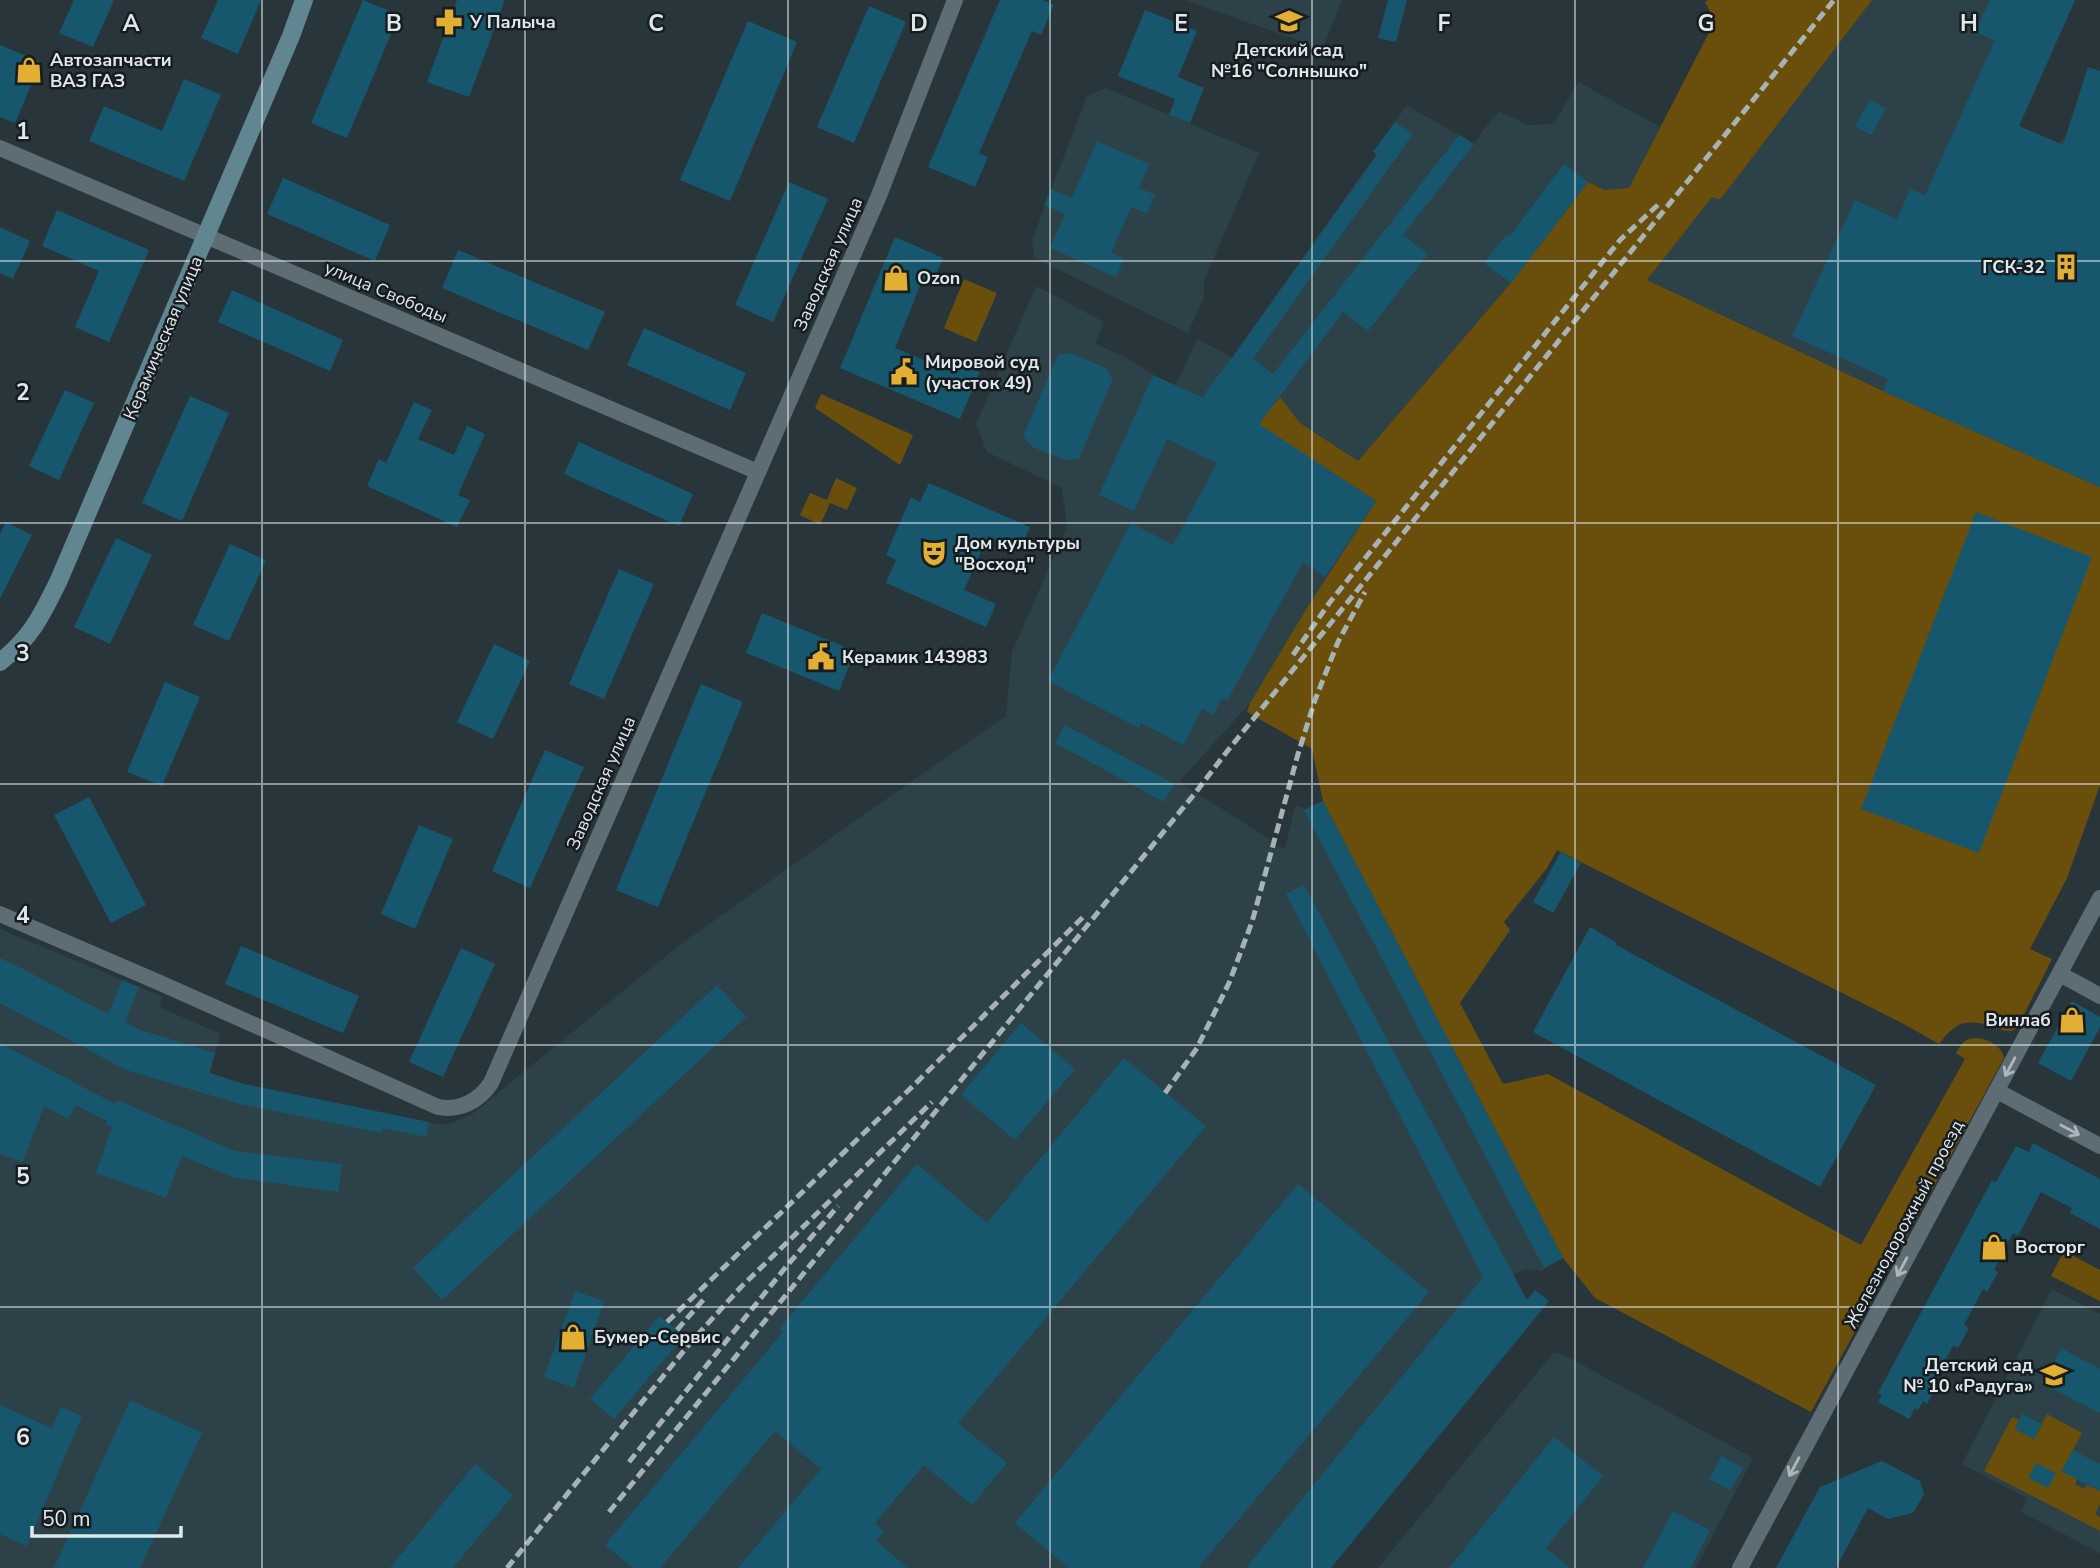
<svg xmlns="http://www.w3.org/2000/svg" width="2100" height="1568" viewBox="0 0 2100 1568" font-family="'Nunito Sans',sans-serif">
<rect width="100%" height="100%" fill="#28363b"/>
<path fill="#2d4149" d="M1185,0h157l-20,49z
M1872,0h203l-56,126 40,17 6,-6 35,12v338l-217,-96 -236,-111 65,-83 8,3z
M1578,82l82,45 -31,61 -24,2 -18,-7 -76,100 -153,178 -58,-38 -20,-26 -19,24 115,80 -71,110 -55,92 -71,79 106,67 10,-43 6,1 3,3 19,-9 240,457 -18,10 -2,3 -18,-2 -12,5 -267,294h-1246v-639l163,68 -4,10 61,27 -10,39 34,11 198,41 12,-3 17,-7 206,-168 182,-129 147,-102 6,-64 55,-125 -5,-39 -75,-36 -11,-28 60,-138 68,36 -9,21 36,17 22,15 23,10 21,-46 35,18 144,-202 -3,-3 34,-47 67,39 18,-26 8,-6 28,13 26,-1z
M1106,88l153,65 -55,127v17l-16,36 -154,-75 -2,-18 55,-144z
M2052,1289l48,25v239l-79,-41 6,-14 -65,-34z
M1554,1352l10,3 189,103 -57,110h-318z"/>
<path fill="#694f0b" d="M1708,0h164l-152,200 -8,-3 -65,83 236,111 217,96v298l-33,93 -37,71 22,10 -35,69c-14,11 -35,-14 -58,-3 -9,4 -14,12 -20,19l-37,-21 -345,-173 -10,18 -43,54 6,8 -50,73 43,81 45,-10 313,171 104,-186 -9,-6c3,-5 6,-11 11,-13 12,-7 36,5 37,18l-193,354 -216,-114 -32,-40 -240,-457 -11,-52 -65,-37 3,-9 55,-92 71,-110 -117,-76 2,-4 19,-24 20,26 58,38 153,-178 77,-101 17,8 24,-2 86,-167 -10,-19z
M964,279l33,14 -21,49 -32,-14z
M821,394l92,41 -13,30 -85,-57z
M836,478l21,10 -10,22 -17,-7 -10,22 -20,-10 10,-22 17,7z
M2064,1251l36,19v31l-49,-25z
M2047,1414l35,19 -20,38 15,8 -2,5 9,5 3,-4 13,6v13l-5,10 5,3v14l-116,-60 28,-54 7,3 -4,9 19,10z"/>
<path fill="#17576d" d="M74,0h40l-21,47 -34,-14z
M218,0h43l-23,54 -37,-16z
M363,0l36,15 -52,123 -36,-15z
M457,0h48l-36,97 -42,-15z
M1000,0h43l11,5 -13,30 -9,-4 -53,122 9,4 -13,30 -47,-20z
M1388,0h19l-11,42 -18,-4z
M1990,0h85l-56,126 44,19 25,-78 12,4v416l-217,-96 5,-12 -96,-43 63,-136 42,19 13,-30 15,6 70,-155 -20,-8z
M869,6l37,16 -52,121 -37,-16z
M1145,10l52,21 -19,46 26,11 -14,35 -21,-8 6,-16 -57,-23z
M748,21l49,21 -67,159 -50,-21z
M0,45l41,17 -26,61 -15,-6z
M184,79l37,16 -37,86 -95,-40 15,-35 58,25z
M1870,100l16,9 -15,26 -16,-9z
M1395,122l18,12 -160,225 20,15 186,-239 15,9 -71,91 25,19 -60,77 -25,-19 -84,112 117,77 -51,76 -22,-15 -76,139 -5,-3 -9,17 -11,-6 -19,36 -42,-22 -2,5 -91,-47 83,-158 42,22 44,-82 -50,-24 -33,72 -35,-16 54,-120 50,23 4,-8 25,-32 145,-203 -4,-3z
M1097,141l52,23 -10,24 16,7 -8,19 -16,-7 -20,46 13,6 -8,18 -66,-29 15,-34 -21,-9 7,-16 21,9z
M1564,164l24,18 -77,101 -27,-20 22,-28 3,2z
M283,178l107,47 -15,36 -108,-47z
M789,182l39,17 -55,123 -38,-17z
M57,210l92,40 -40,92 -34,-15 24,-56 -57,-25z
M0,227l30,14 -17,38 -13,-6z
M895,237l48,21 -12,28 -9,-5 -27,67 52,22 4,-10 29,12 -20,47 -120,-51z
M458,250l147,62 -17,38 -146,-62z
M232,290l111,50 -13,31 -112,-49z
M644,328l102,45 -16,37 -103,-45z
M1070,353l36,15 7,10 -34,81 -14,1 -32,-13 -10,-11 35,-81z
M65,390l29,13 -35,77 -30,-14z
M190,396l39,17 -47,108 -40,-18z
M414,402l18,8 -14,29 36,16 13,-29 18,8 -27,61 12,5 -13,27 -90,-41 12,-27 7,4z
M579,442l114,52 -14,32 -115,-52z
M929,483l101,44 -11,23 -31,-14 -24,54 32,14 -10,23 -100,-44 10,-23 -10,-5 25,-58 9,5z
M1976,512l116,45 -113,296 -118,-44z
M6,522l26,13 -32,64v-65z
M116,538l36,17 -42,89 -36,-17z
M230,544l36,16 -37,81 -36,-16z
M619,569l35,15 -50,115 -35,-15z
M762,613l93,38 -16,40 -93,-38z
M494,644l36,17 -37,78 -36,-17z
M165,682l35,15 -38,89 -35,-14z
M701,684l42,18 -85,205 -42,-17z
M1065,725l109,59 -10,18 -109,-59z
M545,750l39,17 -54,121 -38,-17z
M89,797l57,108 -35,18 -57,-108z
M1323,801l240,457 -19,10 -240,-458z
M419,825l34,14 -38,90 -34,-15z
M1561,852l20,11 -28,50 -20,-11z
M1304,885l223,415 8,-10 14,11 -218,267h-85l237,-291 -197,-383z
M1590,927l27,16 -1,2 260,140 -56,102 -287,-155z
M241,946l118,50 -16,37 -118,-49z
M461,948l34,16 -52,113 -34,-15z
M0,958l23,11 85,45 14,-34 17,7 -14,35 15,8 75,23 -6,20 35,11 185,38 -3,15 -43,-9 -1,5 -142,-29 -114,-34 -126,-67z
M717,985l29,32 -304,283 -29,-32z
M2072,1001l28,16v10l-29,54 -33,-18z
M1021,1023l54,46 -60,71 -54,-45z
M0,1043l115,61 2,-4 118,51 107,13 -4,28 -105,-15 -51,-21 -16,42 -70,-25 16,-46 -6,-2 1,-4 -31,-16 -8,14 -24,-13 -21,56 -23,-8z
M1124,1058l82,68 -248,297 49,40 -35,42 -48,-40 -49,58 9,8 -8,10 32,27h-170l83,-99 -46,-38 -115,137h-27l-28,-23 178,-213 -4,-3 138,-165 70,59z
M2033,1143l67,36v50l-30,-16 2,-5 -31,-16 -23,44 -5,-3 -11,21 -8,16 4,2 -11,20 -4,-3 -19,36 5,3 -11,20 -5,-2 -20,36 5,2 -11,20 -4,-3 -5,9 -3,-2 -6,11 -31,-17 4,-7 -4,-2 114,-213 4,2 20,-36 13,6z
M1298,1184l131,108 -231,276h-129l-54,-45z
M575,1291l29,10 -30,87 -30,-11z
M659,1316l25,20 -70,83 -24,-20z
M2061,1348l39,21v44l-57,-29z
M130,1400l72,33 -62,135h-86z
M0,1405l52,23 9,-21 21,9 -55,130 -27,-12z
M2022,1414l20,10 -8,15 -19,-10z
M1554,1437l49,39 -57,72 24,20h-121z
M2073,1450l27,14v27l-39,-20z
M1722,1456l21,12 -13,22 -21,-11z
M1882,1461l38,20 4,13 -11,19 -25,6 -20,-11 -32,60h-60l44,-81z
M2036,1463l20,10 -8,15 -20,-10z
M475,1464l38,31 -60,73h-63z
M1673,1511l37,19 -19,38h-48z"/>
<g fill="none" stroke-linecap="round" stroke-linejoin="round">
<path stroke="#5e6d73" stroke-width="16" d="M0,148l758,324
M0,914l158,68 280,125c22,4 41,-6 53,-24l387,-885 77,-198
M2060,974l40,22
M1997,1091l103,55
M1740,1568l360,-670"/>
<path stroke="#628592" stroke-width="18" d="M0,662c31,-24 42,-47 59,-82l232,-544 13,-36"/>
<path stroke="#a7b2b5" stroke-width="5" stroke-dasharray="10 5" stroke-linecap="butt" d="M1293,655l37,-53 290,-362 41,-38
M1165,1093l32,-45 32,-65 23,-61 46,-168 17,-54 23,-58 27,-50
M667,1322l248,-238 168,-167
M677,1330l27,-31
M629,1462l156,-194 53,-62
M609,1512l587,-720 29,-38 609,-754
M507,1568l184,-226 50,-55 191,-185"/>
</g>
<defs><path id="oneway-shaft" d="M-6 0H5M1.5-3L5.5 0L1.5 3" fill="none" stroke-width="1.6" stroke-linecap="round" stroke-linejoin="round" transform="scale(1.75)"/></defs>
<g stroke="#abb7bb">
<use href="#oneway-shaft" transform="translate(2010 1067) rotate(118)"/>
<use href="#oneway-shaft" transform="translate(2070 1130) rotate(28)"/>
<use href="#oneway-shaft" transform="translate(1902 1267) rotate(118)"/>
<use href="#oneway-shaft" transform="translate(1794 1467) rotate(118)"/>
</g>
<path fill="none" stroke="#dfe8eb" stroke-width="2" stroke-opacity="0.55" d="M262,0v1568M525,0v1568M788,0v1568M1050,0v1568M1312,0v1568M1575,0v1568M1838,0v1568M0,261h2100M0,523h2100M0,784h2100M0,1045h2100M0,1307h2100"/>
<defs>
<g id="school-bare" transform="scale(2.1)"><path d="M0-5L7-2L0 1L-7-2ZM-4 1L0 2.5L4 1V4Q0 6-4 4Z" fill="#e2af34" stroke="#161c1f" stroke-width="2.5" paint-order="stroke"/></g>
<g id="pharmacy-bare" transform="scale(2.1)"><path d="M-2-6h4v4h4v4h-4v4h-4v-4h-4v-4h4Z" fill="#e2af34" stroke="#161c1f" stroke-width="2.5" paint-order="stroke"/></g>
<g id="shop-bare" transform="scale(2.1)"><path d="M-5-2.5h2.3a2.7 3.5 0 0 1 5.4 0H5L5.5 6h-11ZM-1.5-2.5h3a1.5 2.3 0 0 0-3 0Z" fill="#e2af34" stroke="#161c1f" stroke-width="2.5" paint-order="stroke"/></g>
<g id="building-bare" transform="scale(2.1)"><path d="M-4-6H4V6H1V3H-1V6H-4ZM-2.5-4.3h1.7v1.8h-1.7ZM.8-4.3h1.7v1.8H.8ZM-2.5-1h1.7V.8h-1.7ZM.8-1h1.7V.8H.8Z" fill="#e2af34" stroke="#161c1f" stroke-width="2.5" paint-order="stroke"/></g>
<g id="civic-bare" transform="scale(2.1)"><path d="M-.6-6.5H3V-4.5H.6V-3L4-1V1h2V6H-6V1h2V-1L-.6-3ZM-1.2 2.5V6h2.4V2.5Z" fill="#e2af34" stroke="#161c1f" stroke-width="2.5" paint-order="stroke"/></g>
<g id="theatre-bare" transform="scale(2.1)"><path d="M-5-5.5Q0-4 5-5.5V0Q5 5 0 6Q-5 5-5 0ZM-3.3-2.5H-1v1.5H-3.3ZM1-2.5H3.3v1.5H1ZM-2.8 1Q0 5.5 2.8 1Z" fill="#e2af34" stroke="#161c1f" stroke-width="2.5" paint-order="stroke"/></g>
</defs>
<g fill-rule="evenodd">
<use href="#school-bare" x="1289" y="21"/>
<use href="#pharmacy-bare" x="449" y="22"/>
<use href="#shop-bare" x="29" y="70"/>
<use href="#building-bare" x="2066" y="267"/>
<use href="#shop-bare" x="896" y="278"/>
<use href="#civic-bare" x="904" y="372"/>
<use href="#theatre-bare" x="934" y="553"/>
<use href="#civic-bare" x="821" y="657"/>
<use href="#shop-bare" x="2072" y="1020"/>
<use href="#shop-bare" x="1994" y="1247"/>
<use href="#shop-bare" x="573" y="1337"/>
<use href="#school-bare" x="2054" y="1375"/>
</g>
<g text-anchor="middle" stroke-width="5" stroke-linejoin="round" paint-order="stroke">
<g font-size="18" font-weight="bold" fill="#dfe8eb" stroke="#161c1f" text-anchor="start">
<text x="470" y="28">У Палыча</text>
<text x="1289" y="56" text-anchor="middle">Детский сад<tspan x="1289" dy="21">№16 "Солнышко"</tspan></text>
<text x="50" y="66">Автозапчасти<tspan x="50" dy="21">ВАЗ ГАЗ</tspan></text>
<text x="2045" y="273" text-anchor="end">ГСК-32</text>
<text x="917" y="284">Ozon</text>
<text x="925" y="368">Мировой суд<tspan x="925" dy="21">(участок 49)</tspan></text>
<text x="955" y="549">Дом культуры<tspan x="955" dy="21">"Восход"</tspan></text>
<text x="842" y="663">Керамик 143983</text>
<text x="2051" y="1026" text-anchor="end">Винлаб</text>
<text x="2015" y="1253">Восторг</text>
<text x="594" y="1343">Бумер-Сервис</text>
<text x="2033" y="1371" text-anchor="end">Детский сад<tspan x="2033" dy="21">№ 10 «Радуга»</tspan></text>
</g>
<g font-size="18" fill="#dfe8eb" stroke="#161c1f">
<text transform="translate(828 264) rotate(-66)" y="6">Заводская улица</text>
<text transform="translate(386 292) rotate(23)" y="6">улица Свободы</text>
<text transform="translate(163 338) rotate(-67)" y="6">Керамическая улица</text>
<text transform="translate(601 783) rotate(-66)" y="6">Заводская улица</text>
<text transform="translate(1904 1224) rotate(-62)" y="6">Железнодорожный проезд</text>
</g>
</g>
<g font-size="23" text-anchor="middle" font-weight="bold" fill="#dfe8eb" stroke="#161c1f" stroke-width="5" stroke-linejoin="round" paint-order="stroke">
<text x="131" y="31">A</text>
<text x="394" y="31">B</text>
<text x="656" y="31">C</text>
<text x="919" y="31">D</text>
<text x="1181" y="31">E</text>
<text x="1444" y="31">F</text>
<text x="1706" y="31">G</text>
<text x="1969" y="31">H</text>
<text x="23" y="139">1</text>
<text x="23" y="400">2</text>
<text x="23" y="661">3</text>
<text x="23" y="923">4</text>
<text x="23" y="1184">5</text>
<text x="23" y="1445">6</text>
</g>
<path d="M32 1526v10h149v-10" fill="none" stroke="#dfe8eb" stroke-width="3.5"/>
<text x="42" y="1526" font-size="21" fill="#dfe8eb" stroke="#161c1f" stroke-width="5" paint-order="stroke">50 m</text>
</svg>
